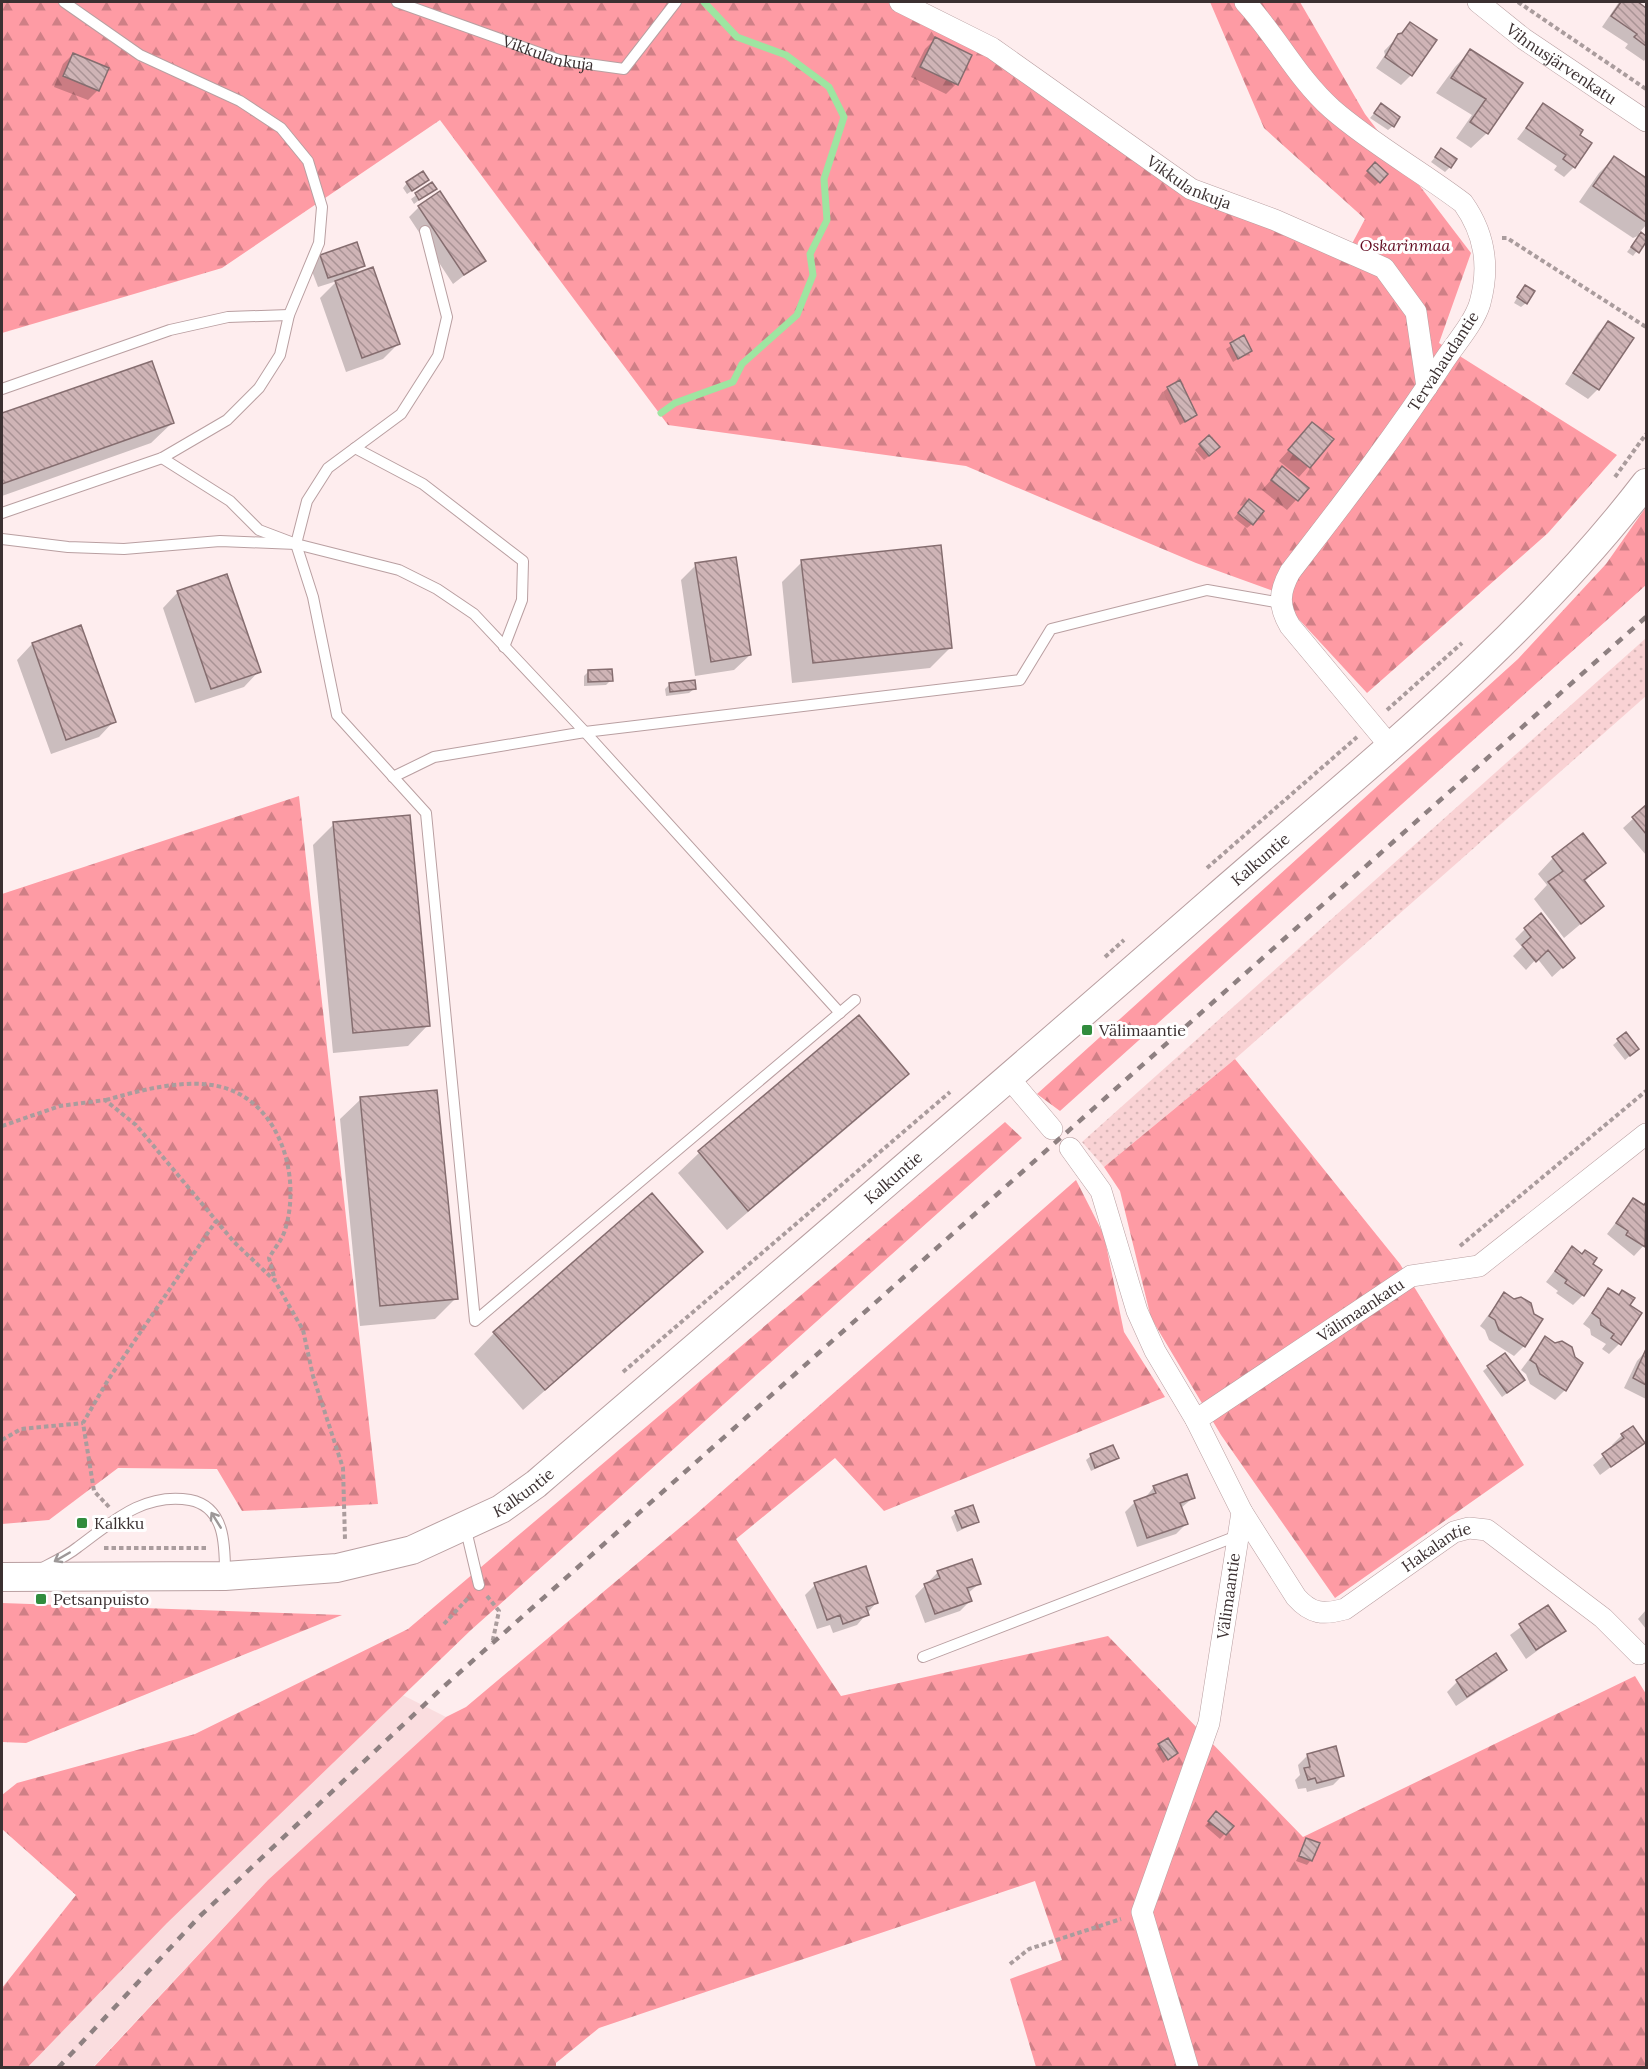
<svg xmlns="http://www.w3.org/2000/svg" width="1648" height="2069" viewBox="0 0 1648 2069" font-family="Lora,serif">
<defs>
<pattern id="grass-dots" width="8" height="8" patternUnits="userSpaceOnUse" patternTransform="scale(1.5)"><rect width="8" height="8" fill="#f9d2d4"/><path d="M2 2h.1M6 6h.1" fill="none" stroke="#d6b5b6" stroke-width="1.8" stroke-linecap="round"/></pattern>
<pattern id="forest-firs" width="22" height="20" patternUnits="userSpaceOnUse" patternTransform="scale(1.5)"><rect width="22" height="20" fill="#fe9ba4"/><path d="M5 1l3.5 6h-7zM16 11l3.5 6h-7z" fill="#cf7f86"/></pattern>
<pattern id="building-back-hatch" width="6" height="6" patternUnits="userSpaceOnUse" patternTransform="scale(1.5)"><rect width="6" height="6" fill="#cfb4b6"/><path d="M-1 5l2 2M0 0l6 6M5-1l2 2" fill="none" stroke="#a99395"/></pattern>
</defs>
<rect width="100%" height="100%" fill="#feedee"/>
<path fill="#fadddf" d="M363,1675l83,42 -178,163 -175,187 -65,1z"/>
<path fill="url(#grass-dots)" d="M1646,638v58l-411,363 -131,108 -22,-25z"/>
<path fill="url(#forest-firs)" d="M2,2h885l101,53 202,139 156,61 19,-36 -101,-91 -54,-126h90l65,112 106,139 -32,90 178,112 -69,78 -181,160 -73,-79 -7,-18 -91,-33 -230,-97 -298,-41 -228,-305 -218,148 -220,65z
M1646,507v78l-586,526 -23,-17 481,-435 88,-95z
M299,796l79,708 -136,7 -25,-42 -99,-1 -69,52 -47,4v-630z
M1235,1059l165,205 124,201 -189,133 -114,-163 -70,-117 -31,-127 -16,-24z
M1005,1122l17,16 -551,492 -304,293 -139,144h-26v-79l74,-93 -74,-66v-34l15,-12 178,-49 213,-105z
M1076,1180l28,55 20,97 41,65 -281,114 -49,-53 -99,81 105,157 267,-60 195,201 332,-161 11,18v373h-610l-26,-88 52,-19 -27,-79 -436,147 -43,35v4l-463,1 175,-188 178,-163 20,-10 229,-192z
M2,1603l340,12 -316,128 -24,-1z"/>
<path fill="#0003" d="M1619,2h17l10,8v48l-2,3 -19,-13 3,-4 -26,-17z
M1410,24l1,51 -10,10 -25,-17 9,-13 -1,-4z
M935,39l21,45 -10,10 -35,-17 14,-28z
M1470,51l51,33 -34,49 -16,15 -15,-10 16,-23 -36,-22 19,-26z
M73,54l25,36 -10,10 -34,-13 9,-23z
M1381,105l12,21 -5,4 -18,-12z
M1543,105l35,30 -4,32 -10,10 -10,-7 3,-4 -40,-27z
M1441,150l9,17 -5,5 -14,-10z
M1614,158l32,22v45l-7,8 7,6 -13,17 -6,-4 13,-17 -7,3 -54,-36 20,-29z
M1375,164l11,10 -11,12 -11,-10z
M407,183l15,1 -15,10 -4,-6z
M432,184l3,4 -21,16 -3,-5z
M419,207l65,53 -31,24 -44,-67z
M356,244l7,21 -11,11 47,67 -16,16 -37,13 -26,-74 17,-17 -19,6 -8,-21 10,-10z
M1521,291l5,12 -5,4 -7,-4z
M1608,323l-10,66 -10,10 -23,-15 33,-51z
M1243,338l7,13 -17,11 -7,-13z
M151,363l21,60 -21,20 -149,53v-81z
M1168,388l28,27 -16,10 -17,-33z
M1312,424l20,16 -33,37 -20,-16z
M1209,437l5,15 -10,8 -9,-10z
M1282,468l25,20 -20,22 -25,-20z
M1244,506l8,18 -5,4 -13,-10z
M802,562l148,86 -20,20 -138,15 -10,-101z
M696,565l54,90 -16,15 -39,6 -14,-96z
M178,592l81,79 -15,16 -49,16 -32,-95z
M80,627l34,94 -15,16 -48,17 -34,-94 15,-16z
M588,672l23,8 -5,5 -22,1v-10z
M670,684l24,5 -5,4 -23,3 -1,-7z
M1646,807v48l-23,-27z
M334,824l94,201 -20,21 -75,7 -20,-208z
M1553,858l51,5 -20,19 18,24 -38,32 -30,-39 13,-14 -9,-11z
M1525,929l48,29 -21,19 -15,-19 -11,12 -13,-14 9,-9 -7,-8z
M859,1017l48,57 -20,20 -160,136 -49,-57 21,-20z
M1626,1034l7,19 -8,7 -12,-15z
M361,1099l95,199 -21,21 -75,7 -20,-207z
M1633,1200l10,7 3,-4v40l-12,13 -27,-22z
M1572,1248l11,47 -10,10 -17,-12 2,-2 -12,-9z
M701,1252l-178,158 -49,-56 20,-21z
M1608,1290l20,15 -9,39 -10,10 -7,-5 4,-5 -15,-9 -1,-6 -7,-5z
M1504,1294l20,52 -10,10 -25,-16 -4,-10 -5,-4z
M1545,1338l20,52 -10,10 -25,-16 -4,-10 -5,-4z
M1646,1351v48l-22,-11 13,-27z
M1488,1367l30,18 -16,12 -19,-26z
M1622,1435l21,8 -43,32 -7,-10 21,-18 -2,-2z
M1091,1456l26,2 -26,13 -5,-11z
M1154,1487l40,10 -13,11 5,16 -10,10 -39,13 -12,-35 10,-10 9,-3z
M956,1513l22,9 -21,10 -6,-15z
M938,1572l42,11 -13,11 3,7 -10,10 -35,12 -10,-27z
M815,1585l61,18 -19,22 -24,8 -3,-8 -13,4 -12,-34z
M1548,1607l16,24 -38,28 -16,-24z
M1646,1610v19l-8,-10z
M1496,1656l9,14 -10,10 -39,26 -9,-14 10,-10z
M1159,1745l17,8 -13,10 -8,-13z
M1308,1755l35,20 -10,10 -26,7 -1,-4 -8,1 -3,-9 5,-5 -2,-10z
M1212,1817l20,9 -12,13 -15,-13z
M1307,1839l4,21 -4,5 -11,-4z"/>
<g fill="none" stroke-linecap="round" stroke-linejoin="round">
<path stroke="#9ee5a1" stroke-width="7" d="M661,413l14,-10 58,-21 9,-18 55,-49 16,-40 -3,-21 17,-34 -3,-41 20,-62 -15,-30 -43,-32 -49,-18 -33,-35"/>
</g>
<path fill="url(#building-back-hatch)" stroke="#856d6f" stroke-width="1.5" d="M1621,2h17l8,6v38l-12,-9 3,-3 -26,-18z
M1410,22l27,18 -25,36 -27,-19 13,-23 4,-1z
M935,37l37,18 -14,30 -38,-18z
M1470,49l53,34 -35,51 -18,-12 16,-23 -35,-21z
M73,53l36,15 -10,23 -36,-15z
M1381,103l19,14 -6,10 -20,-14z
M1543,103l40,27 -3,5 12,8 -17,25 -12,-9 3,-4 -40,-27z
M1441,148l16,11 -6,9 -16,-11z
M1614,156l32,22v44l-53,-36z
M1375,162l13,12 -8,9 -13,-12z
M423,171l6,9 -17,11 -6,-9z
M432,182l5,7 -18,11 -4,-7z
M440,191l46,70 -22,14 -46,-69z
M1641,232l5,4v6l-7,11 -8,-6z
M357,242l8,24 -37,12 -8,-23z
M373,267l27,77 -38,14 -27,-77z
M1525,285l10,6 -8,13 -10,-7z
M1608,321l26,17 -35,52 -26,-17z
M1244,335l8,16 -14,8 -8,-16z
M152,361l22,62 -172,61v-71z
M1180,380l17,35 -12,7 -18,-35z
M1312,422l22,17 -24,29 -22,-18z
M1209,435l11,12 -11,9 -10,-12z
M1282,466l27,22 -11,13 -27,-21z
M1249,499l15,12 -11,14 -15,-12z
M941,545l11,103 -139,15 -12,-103z
M736,557l15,98 -40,7 -16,-99z
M227,574l34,98 -50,17 -34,-98z
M81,625l35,97 -50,18 -34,-97z
M612,669l1,12 -25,1v-12z
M695,680l1,9 -26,3 -1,-9z
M1646,805v29l-14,-17z
M410,815l20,211 -77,7 -20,-211z
M1583,833l23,30 -22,17 20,26 -23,18 -33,-42 15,-11 -11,-14z
M1541,913l34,45 -12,10 -15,-18 -12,12 -14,-17 9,-8 -7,-9z
M859,1015l50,59 -161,137 -50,-60z
M1626,1032l13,17 -9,7 -13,-17z
M437,1090l21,209 -78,7 -20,-209z
M652,1193l51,59 -158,138 -52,-58z
M1633,1198l11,7 2,-3 -1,45 -19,-12 2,-4 -12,-8z
M1572,1246l10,8 3,-4 12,8 -4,6 9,6 -18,26 -19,-13 2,-3 -12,-9z
M1608,1288l11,7 3,-5 13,8 -5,7 12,8 -21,32 -10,-7 3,-4 -13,-9 -1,-6 -8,-6z
M1504,1292l10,7 7,-2 10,6 3,11 9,5 -18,28 -26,-17 -4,-10 -6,-4z
M1545,1336l10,7 7,-2 10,6 3,10 8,6 -17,28 -26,-17 -4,-10 -6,-4z
M1646,1349v36l-13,-7z
M1505,1353l20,27 -18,13 -20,-27z
M1633,1426l12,17 -34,24 -9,-13 22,-16 -3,-4z
M1113,1445l6,13 -24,10 -5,-14z
M1187,1474l8,24 -15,5 8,21 -41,14 -13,-37 22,-8 -3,-7z
M973,1505l6,17 -17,6 -7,-17z
M972,1559l9,25 -14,4 5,13 -37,13 -11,-30 16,-6 -3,-7z
M866,1566l12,37 -12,4 3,8 -26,9 -3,-9 -13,5 -13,-37z
M1548,1605l18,26 -30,19 -17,-26z
M1496,1653l11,17 -40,27 -11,-17z
M1168,1738l10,15 -10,7 -10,-16z
M1336,1746l8,30 -27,7 -2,-5 -7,2 -4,-12 6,-1 -3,-13z
M1216,1811l18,15 -8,9 -18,-14z
M1306,1838l14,5 -8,18 -13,-5z"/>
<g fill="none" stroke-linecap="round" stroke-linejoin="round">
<g stroke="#b99fa1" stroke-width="12">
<g id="lane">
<path id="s1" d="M397,2l162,58 65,9 52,-67"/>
<path d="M2,389l168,-59 58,-13 61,-2"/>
<path d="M355,448l68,36 100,77 -1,39 -18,47"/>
<path d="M162,458l68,43 29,29 37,14 17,53 24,118 89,98 49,508 380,-321"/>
<path d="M2,513l160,-55 65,-38 32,-32 21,-33 9,-40 30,-72 3,-36 -14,-46 -27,-33 -41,-27 -100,-46 -76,-53"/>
<path d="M2,539l66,8 56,2 96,-8 76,3 103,26 38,19 37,25 111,118 255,281"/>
<path d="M296,544l11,-43 21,-33 73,-54 37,-58 9,-39 -22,-86"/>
<path d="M393,777l41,-20 151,-25 435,-52 31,-51 156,-39 74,13"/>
<path d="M465,1526l14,59"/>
<path d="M42,1568c12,-6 25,-12 36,-21 34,-25 66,-55 112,-47 36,7 35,47 35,76"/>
<path d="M923,1657l314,-121"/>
</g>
</g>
<g stroke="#b99fa1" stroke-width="22">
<g id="street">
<path id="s2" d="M900,2l92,46 199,141 84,31 109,48 32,44 11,75"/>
<path d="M1245,2c31,33 52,76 87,107 40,35 89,62 131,94 22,31 27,63 17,100 -6,20 -25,41 -36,58 -48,74 -100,141 -154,211 -11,20 -12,34 0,54l100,120"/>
<path id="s3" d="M1478,2l46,37 122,82"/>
<path d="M1009,1078l43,51"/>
<path d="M1070,1148l31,43 36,120 18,40 41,69 46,92 -33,211 -67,189 46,156"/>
<path id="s4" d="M1196,1420l215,-144 68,-10 167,-132"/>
<path id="s5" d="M1242,1512l54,85c15,17 27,18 49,12l109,-77 15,-4 18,2 116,88 36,36"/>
</g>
</g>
<g stroke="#b99fa1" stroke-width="30">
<g id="secondary">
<path id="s6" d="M2,1577l223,-1 112,-8 75,-18 89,-41 35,-25c226,-194 453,-388 678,-585 150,-131 310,-257 432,-416"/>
</g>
</g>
<path stroke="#aa9c9d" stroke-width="4" stroke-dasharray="4.5 3" stroke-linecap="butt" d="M1518,2l128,87
M1502,238h5l139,89
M1615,477l31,-43
M1387,710l75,-67
M1207,868l150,-131
M1105,957l19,-17
M106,1100c35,-10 86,-24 122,-11 54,19 73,90 57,141 -3,10 -11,19 -16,28l6,22
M2,1126l58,-20 45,-6 31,25 98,117 41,39 28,49 10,46 30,92 2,72
M1460,1246l186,-155
M623,1372l327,-280
M2,1440l19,-11 62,-6
M109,1507l-15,-16 -11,-68 25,-43 108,-159
M104,1548h104
M487,1596l12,15 -7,33
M444,1624l26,-28
M1010,1964l19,-15 92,-30"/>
<use href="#lane" stroke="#fff" stroke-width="10"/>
<use href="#street" stroke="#fff" stroke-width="21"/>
<use href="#secondary" stroke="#fff" stroke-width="28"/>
<path stroke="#8e8081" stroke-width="4.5" stroke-dasharray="8 8" stroke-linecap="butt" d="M58,2068l142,-152 241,-227 1205,-1072"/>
</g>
<defs><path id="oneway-shaft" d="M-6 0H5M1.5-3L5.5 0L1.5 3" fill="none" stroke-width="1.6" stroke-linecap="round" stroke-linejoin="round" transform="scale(1.5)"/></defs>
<g stroke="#9d9898">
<use href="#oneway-shaft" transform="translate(216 1520) rotate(-122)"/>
<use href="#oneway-shaft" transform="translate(62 1557) rotate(150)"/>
</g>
<g fill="#318c3d" stroke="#fff" stroke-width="2">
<rect x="1081" y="1024" width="12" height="12" rx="3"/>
<rect x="76" y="1517" width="12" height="12" rx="3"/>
<rect x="35" y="1593" width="12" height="12" rx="3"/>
</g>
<g text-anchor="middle" stroke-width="6" stroke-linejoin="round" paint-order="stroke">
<g font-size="16" fill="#3b3031" stroke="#fff">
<text dy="6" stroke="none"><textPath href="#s1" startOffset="160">Vikkulankuja</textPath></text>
<text dy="6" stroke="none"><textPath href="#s3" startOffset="104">Vihnusjärvenkatu</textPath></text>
<text dy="6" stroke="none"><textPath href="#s2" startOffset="342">Vikkulankuja</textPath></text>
<text transform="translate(1443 361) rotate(-57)" y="6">Tervahaudantie</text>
<text dy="6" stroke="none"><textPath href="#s6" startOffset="1510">Kalkuntie</textPath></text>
<text dy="6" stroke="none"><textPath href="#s6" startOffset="1024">Kalkuntie</textPath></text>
<text dy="6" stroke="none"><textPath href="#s4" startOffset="198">Välimaankatu</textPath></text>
<text dy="6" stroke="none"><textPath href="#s6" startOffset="538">Kalkuntie</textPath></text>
<text dy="6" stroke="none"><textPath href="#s5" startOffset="266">Hakalantie</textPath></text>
<text transform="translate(1228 1596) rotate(-82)" y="6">Välimaantie</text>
</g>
<g font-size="16" font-style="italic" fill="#61091f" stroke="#fff">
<text x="1405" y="251">Oskarinmaa</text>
</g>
<g font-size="16" fill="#3b3031" stroke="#fff" text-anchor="start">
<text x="1099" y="1036">Välimaantie</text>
<text x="94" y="1529">Kalkku</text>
<text x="53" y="1605">Petsanpuisto</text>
</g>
</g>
<rect width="1648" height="2069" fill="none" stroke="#3b3031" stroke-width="6"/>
</svg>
